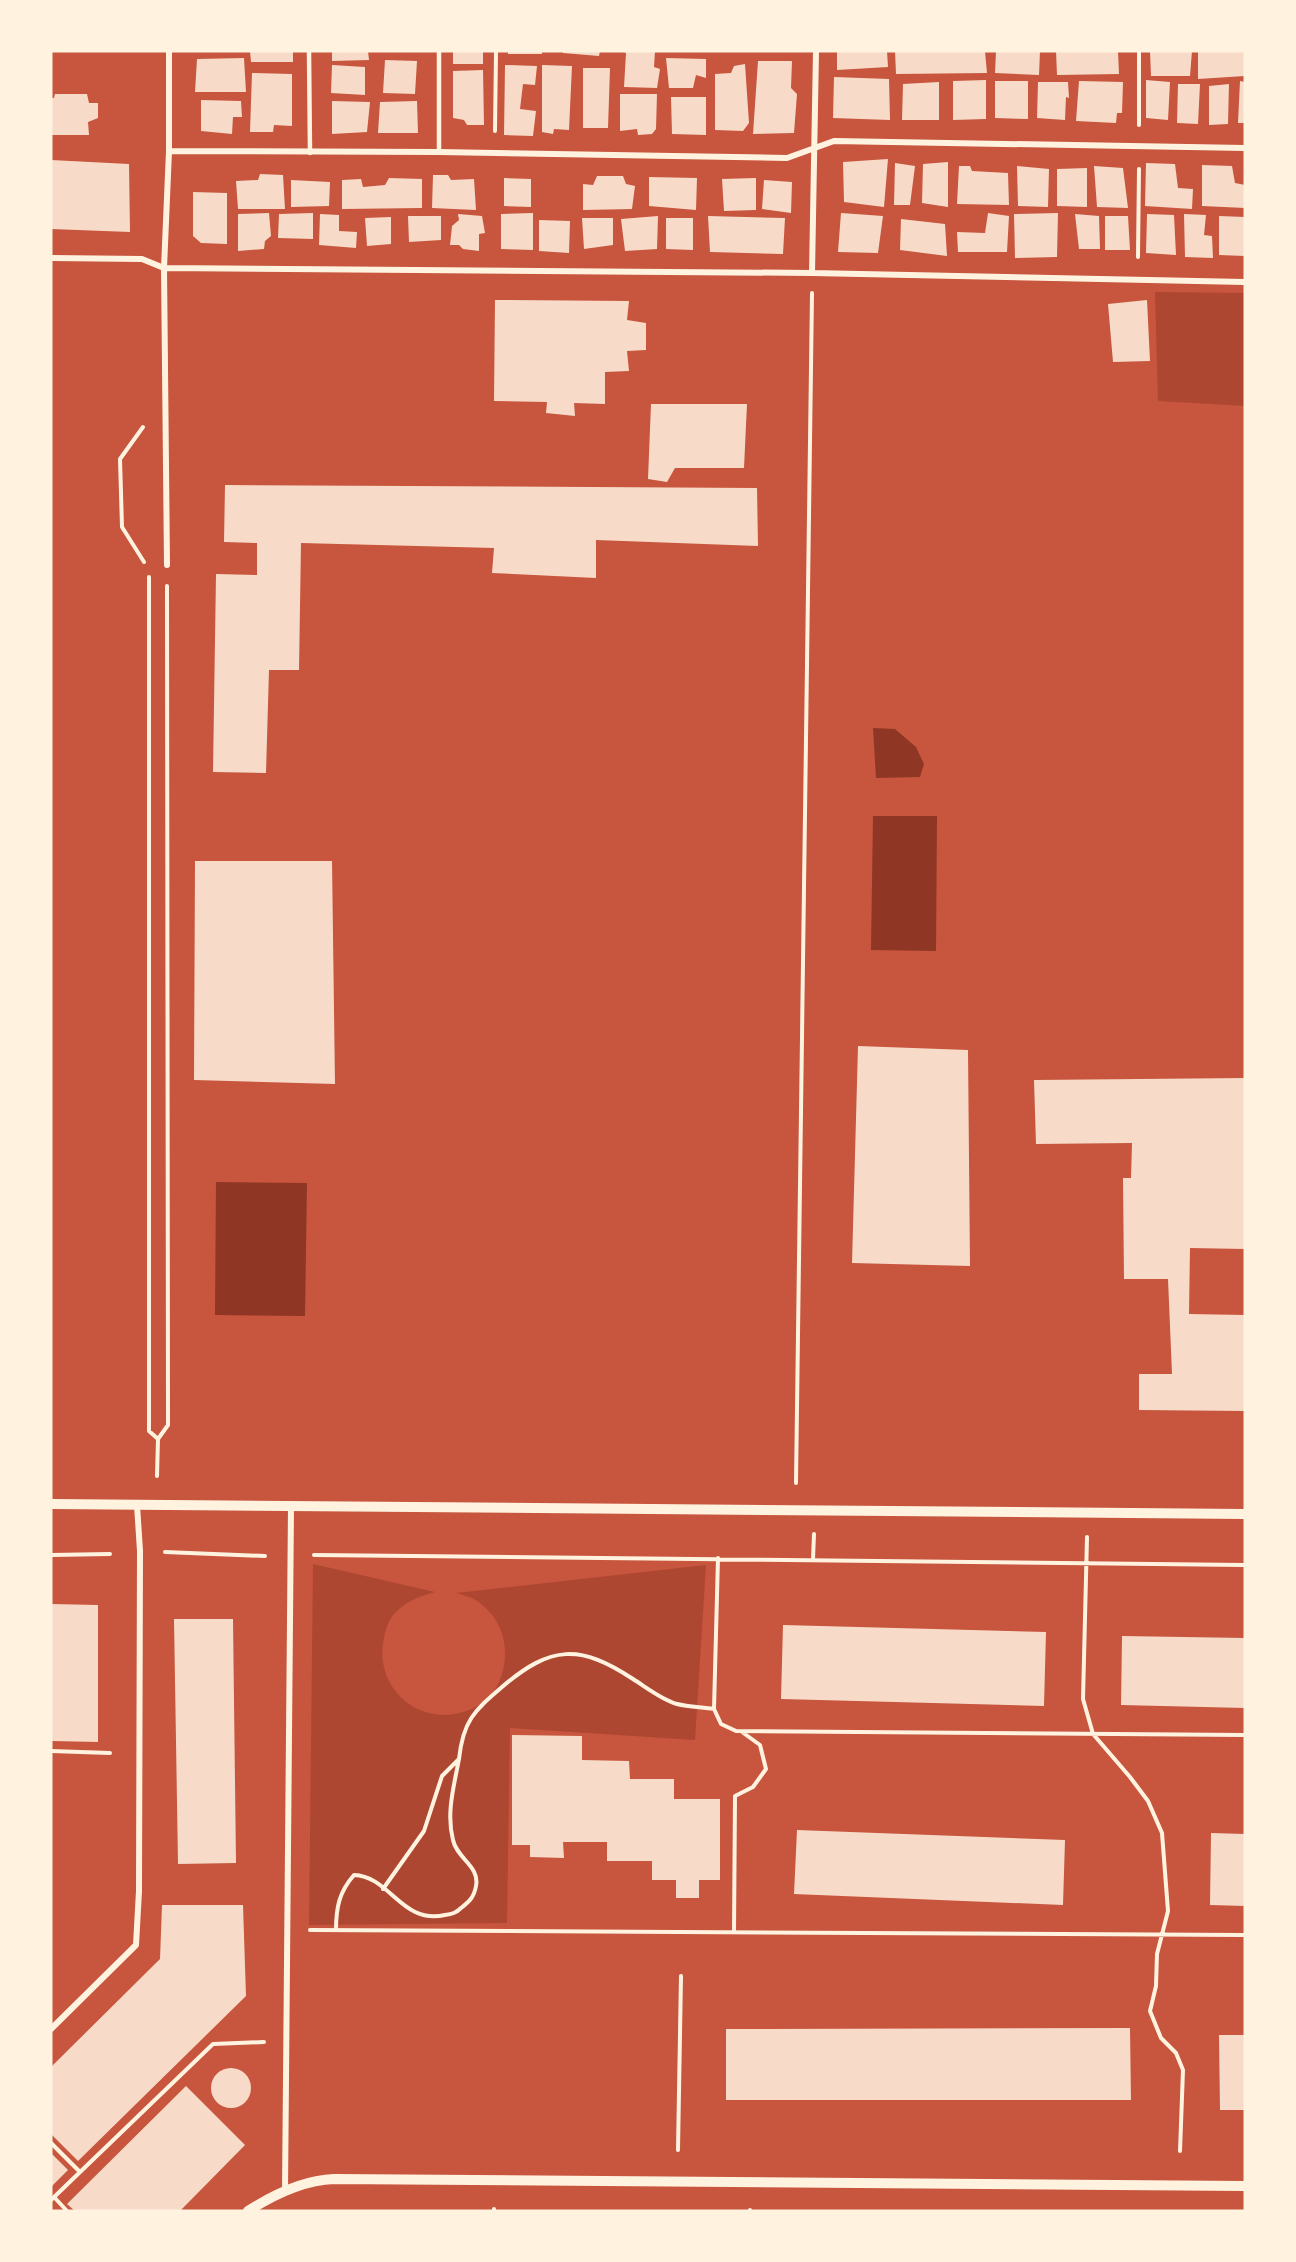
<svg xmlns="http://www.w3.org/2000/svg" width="1296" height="2262" viewBox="0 0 1296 2262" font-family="'Libre Baskerville',serif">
<rect width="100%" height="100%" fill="#c8553d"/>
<path fill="#ae4732" d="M1155,292l90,1v113l-87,-5z
M313,1564l122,28c-14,4 -26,8 -37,18 -8,7 -12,17 -14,28 -11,49 34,90 82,73 16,-5 27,-15 33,-29 13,-30 5,-63 -22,-81 -6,-4 -14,-6 -21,-8l250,-28 -11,175 -185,-12 -3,195 -198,2z"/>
<path fill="#8f3625" d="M873,728l22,1 21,18 8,17 -4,13 -44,1z
M873,816h64l-1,135 -65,-1z
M216,1182l91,1 -2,133 -90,-1z"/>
<path fill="#f7dbc8" d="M250,51h43v11h-42z
M332,51h36l1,9 -37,1z
M453,51h30v13h-30z
M508,51h34v3h-34z
M563,51h37l-1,5 -36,-3z
M622,51h33l-1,16 6,2 -3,19 -33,-1 2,-34z
M837,51h50l1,16 -51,3z
M895,51h90l2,22 -91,1z
M996,51h44l-1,24 -44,-2z
M1056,51h62l1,23 -62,1z
M1150,51h42l-2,25h-39z
M1198,51h47v25l-47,3z
M244,58l2,34h-51l2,-33z
M666,58l40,1v19l-10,-3 -3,13h-24z
M385,60l32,1 -2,33 -32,-1z
M758,61h34l-1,27 6,6 -3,39 -41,1z
M745,64l4,59 -6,8 -28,-1v-56l16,-1 3,-7z
M332,65l33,2v28l-34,-2z
M505,65l32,1 -2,19 -12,-1 -3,25 16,2 -3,25 -29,-1z
M542,65l30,1 -3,64 -15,-1 -1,5 -11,-2z
M583,68h27l-2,60h-25z
M483,70l1,55h-17l-3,-5 -11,-2v-47z
M252,73l40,1v52l-18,-1 -1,7h-23z
M834,77l55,2 1,41 -57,-2z
M986,80v39l-33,1v-39z
M1146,80l24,2 -2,38 -22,-2z
M995,81h33v38l-33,-1z
M1079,81l44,1 -1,31h-5l-1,10 -40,-2z
M1240,81l5,1v41h-7z
M939,82v38h-37l1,-36z
M1038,82h30l1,16 -3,-1 -1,23 -28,-2z
M1178,84h22l-2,40 -21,-1z
M1229,84l-1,40 -19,1v-39z
M55,94h32l2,9h9v15l-10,4 1,13h-38v-37h3z
M620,94h37l-1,35 -4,5 -14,1 -1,-6 -17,2z
M671,97h35v38l-34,-1z
M201,100l40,1 1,16h-9l-1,17 -31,-3z
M332,101l38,1 -3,30 -35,2z
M417,101l1,32h-40l2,-31z
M888,159l-4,48 -40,-5 -1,-40z
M51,160l78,4 1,68 -79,-3z
M948,162v45l-26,-4 1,-39z
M895,163l20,3 -5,39h-16z
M1146,163l29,1 3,24 15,1 -1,20 -47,-3z
M1202,165l30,1 3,17 10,2v23l-43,-2z
M959,166h11l2,5 36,2 1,32 -52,-1z
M1017,166l32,3 -1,38 -30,-1z
M1094,166l29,2 5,40 -31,-1z
M1087,168v39l-30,-1v-37z
M260,174l23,1 2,34h-47l-2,-28 22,-1z
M433,175h15l3,5 23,-1 2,31 -44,-2z
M597,176h26l3,8 9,2 -3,23 -49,1v-26l10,1z
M649,177l48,1 -1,32 -47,-4z
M389,178l33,1v29l-80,1v-29l19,-1 2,8 22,-2z
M504,178l27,1v28l-27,-1z
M756,178v32l-32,1 -2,-32z
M291,180l39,2 -1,24 -38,1z
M764,180l28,2 -1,31 -29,-4z
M193,192l34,1v51l-26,-1 -8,-7z
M269,213l2,23 -6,5 -1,8 -26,2v-37z
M313,213v26l-35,-1 1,-24z
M533,213v37l-32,-1v-35z
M841,213l42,3 -5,37 -40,-1z
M988,213l21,3 -2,36h-49l-1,-20 28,1z
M1058,213l-1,44 -42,1 -1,-44z
M320,214l19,1v16l18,1 -1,16 -37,-3z
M458,214l24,2 3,17 -6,1v17l-16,-2 -4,-4h-9l2,-19 7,-6z
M1075,214l24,2 1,33h-21z
M1147,214l27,1 2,40 -30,-2z
M1184,214l22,1 -2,20 8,1 1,22 -28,-1z
M408,216h33v24l-32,2z
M658,216l-1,33 -32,2 -4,-32z
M708,216l77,2 -2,36 -73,-2z
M1105,216h23l2,34h-25z
M1219,216l26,1v39l-26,-1z
M391,217v27l-24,2 -2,-28z
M582,218h31v27l-29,4z
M666,218h27v32l-27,-1z
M901,219l44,5 2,32 -47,-6z
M539,220l31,1 -1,32 -30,-2z
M495,300l134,1 -2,19 19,3v27l-19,1 2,20 -24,1v32l-31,-1 1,13 -29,-3 1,-11 -53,-1z
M1147,300l3,61 -37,1 -5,-58z
M651,404h96l-3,64h-69l-8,14 -19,-3z
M225,485l532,3 1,58 -162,-6v38l-104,-5 2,-25 -193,-5 -2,127h-30l-3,103 -53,-1 3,-198 41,1v-32l-33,-1z
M195,861h137l3,223 -141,-4z
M858,1046l110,4 2,216 -118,-3z
M1245,1078v171l-55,-1 -1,66 56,1v96l-106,-1v-36h33l-4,-95h-44l-1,-101h8l1,-35 -96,1 -2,-64z
M51,1604l47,1v137l-47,-1z
M174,1619h59l3,244 -58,1z
M783,1625l263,7 -2,74 -263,-7z
M1122,1636l123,2v70l-124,-3z
M512,1735l70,1v24l47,1 1,18h44v20h46v81h-21v18h-23v-18h-24v-19h-45v-19h-44l1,16 -34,-1v-12h-18z
M797,1830l268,10 -2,65 -269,-11z
M1211,1833l34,1v72l-35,-1z
M162,1905h81l3,91 -168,165 -27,-27v-67l109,-108z
M1130,2028l1,72h-405v-71z
M1219,2035h26v75h-25z
M211 2088a20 20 0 1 1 40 0a20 20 0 1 1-40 0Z
M186,2086l59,59 -65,66h-105l-8,-7z
M51,2153l17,17 -17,17z"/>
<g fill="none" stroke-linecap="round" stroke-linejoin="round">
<path stroke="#fff3e0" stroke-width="4" d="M1139,51v74
M495,131l1,-80
M1138,257l1,-88
M143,427l-23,32 2,68 22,35
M149,577v854l9,8
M157,1476l1,-37 10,-14 -1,-839
M796,1483l16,-1190
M1087,1537l-4,162 10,35 37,43 18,24 14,32 6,78 -11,43 -1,32 -6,25 11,27 15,15 7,17 -3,81
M165,1552l100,4
M51,1555l59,-1
M314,1555l931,10
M718,1558l-4,151 7,15 15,7 509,4
M813,1559l1,-25
M51,1751l59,2
M459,1759c4,-38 15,-48 43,-72 49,-42 78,-43 131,-8 14,9 29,21 44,25 12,3 25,3 37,5
M310,1930l935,5
M336,1930c0,-22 3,-38 18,-55 36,1 48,50 91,40 7,-1 11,-2 16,-7 9,-7 13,-11 15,-22 4,-20 -19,-27 -23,-46 -7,-27 1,-54 6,-81l-17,17 -18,55 -41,58
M734,1932l1,-136 18,-9 13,-18 -6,-24 -18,-13
M51,2143l29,29
M678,2150l3,-174
M54,2197l13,14
M51,2200l162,-156 51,-2
M494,2209v2
M750,2211v-1"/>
<path stroke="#fff3e0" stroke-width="4.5" d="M309,51l1,102
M439,51v101"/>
<path stroke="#fff3e0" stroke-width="6" d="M169,151l270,1 348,6 47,-17 411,7
M51,258l91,1 22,9 648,5 433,9
M812,273l4,-222
M167,565l-3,-297 5,-117v-100
M51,2029l85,-84 3,-54 1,-340 -3,-46
M285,2192l6,-686"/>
<path stroke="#fff3e0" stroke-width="10" d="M51,1504l1194,10
M248,2211c25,-16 57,-31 86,-32l911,7"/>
</g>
<rect width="1296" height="2262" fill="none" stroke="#fff3e0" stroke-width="105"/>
</svg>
